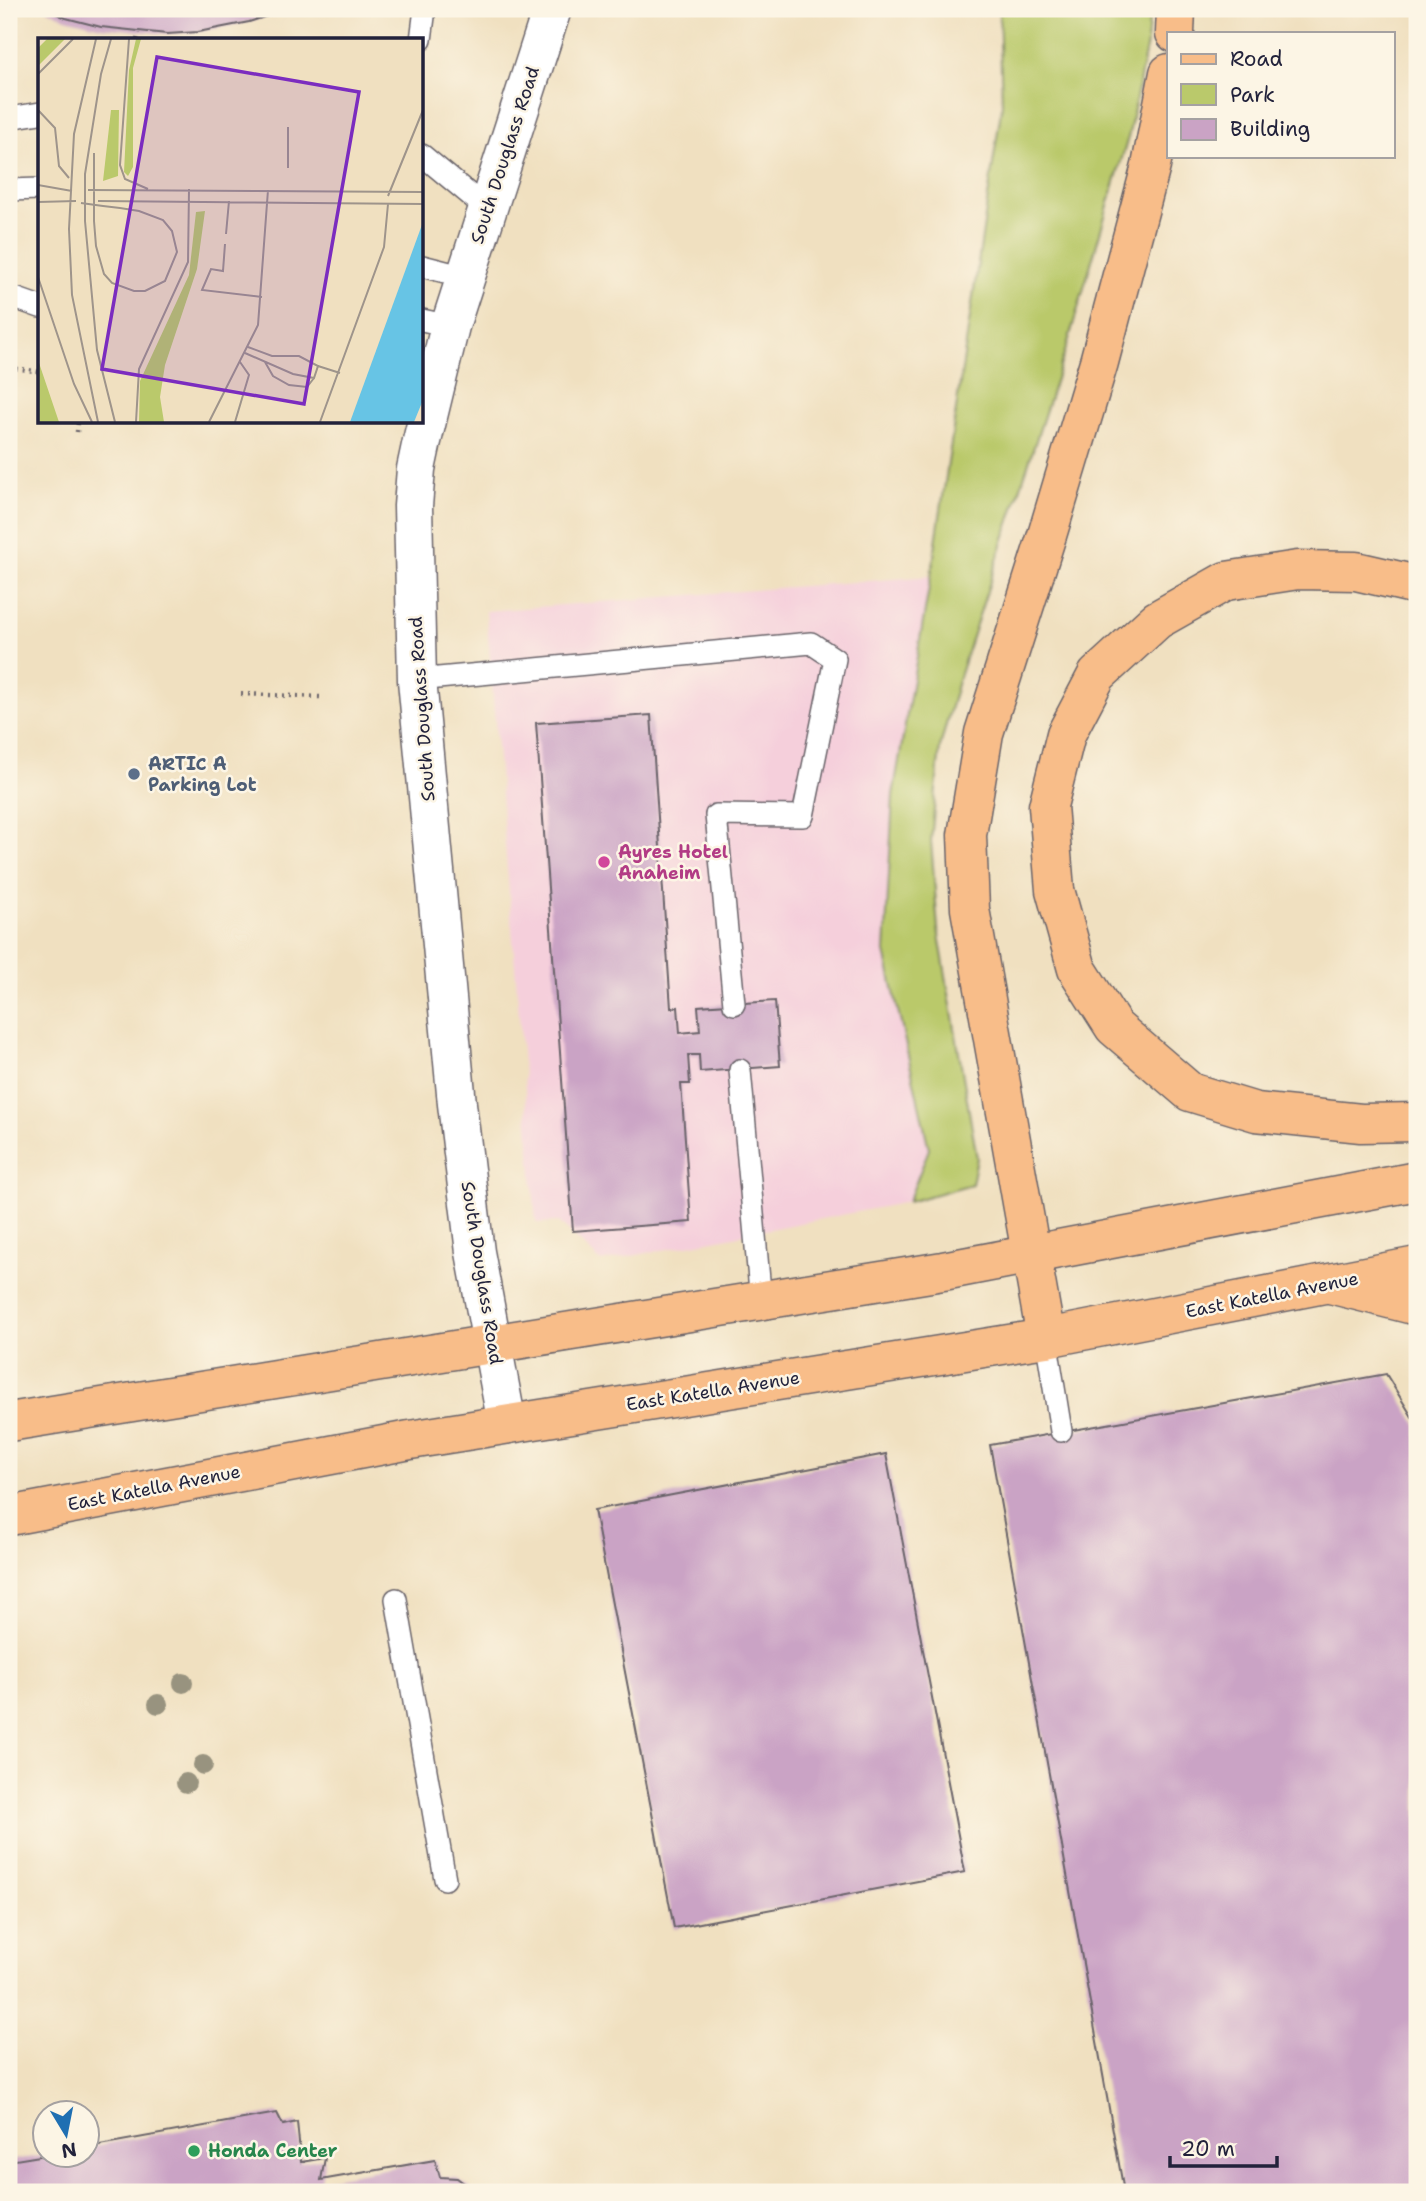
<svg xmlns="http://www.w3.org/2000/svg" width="1426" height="2201" viewBox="0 0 1426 2201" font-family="'Shantell Sans',sans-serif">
<rect width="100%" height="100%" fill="#fcf5e5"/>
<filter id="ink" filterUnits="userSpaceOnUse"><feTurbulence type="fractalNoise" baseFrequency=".0143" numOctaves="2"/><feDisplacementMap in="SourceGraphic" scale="14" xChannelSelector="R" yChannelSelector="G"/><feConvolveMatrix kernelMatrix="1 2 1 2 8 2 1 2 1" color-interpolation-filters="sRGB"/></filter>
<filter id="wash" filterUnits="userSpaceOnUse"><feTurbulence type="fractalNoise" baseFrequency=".00686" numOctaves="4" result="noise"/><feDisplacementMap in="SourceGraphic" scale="28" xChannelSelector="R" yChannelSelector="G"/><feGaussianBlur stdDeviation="1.57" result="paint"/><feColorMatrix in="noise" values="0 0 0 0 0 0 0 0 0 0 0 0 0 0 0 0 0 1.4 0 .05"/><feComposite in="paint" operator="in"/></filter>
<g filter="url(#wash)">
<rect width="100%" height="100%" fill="#f0e0c0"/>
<path fill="#f5cfdb" d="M931,576l-38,219 -8,157 44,197 -21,53 -307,60 -42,-40 -23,1 -50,-612z"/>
<path fill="#bac96b" stroke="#6e7653" stroke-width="2" d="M999,9h151l-3,34 -18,91 -60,205 -110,338 -19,70 -9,94 7,88 39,229 -5,26 -64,18 21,-53 -44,-197 8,-157 38,-219 71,-472z"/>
<g id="blocks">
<path fill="#caa3c5" d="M46,9h243l-40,13 -51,10 -31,2 -66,-7 -35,-9z
M651,715l20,293 7,-1 2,26 20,-2 -2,-25 77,-5 5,65 -80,6 -1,-17h-11l2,29h-9l10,138 -118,9 -37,-508z
M1386,1374l31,51v767h-293l-134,-747z
M886,1454l79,418 -291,56 -80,-418z
M277,2113l6,12 14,-3 4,40 24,-4 -4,22 114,-20 5,17 17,1 12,9 3,5h-463v-31l37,-6 42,1v-9z"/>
</g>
</g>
<g filter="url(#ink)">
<use href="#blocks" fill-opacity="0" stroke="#6a646a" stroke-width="2"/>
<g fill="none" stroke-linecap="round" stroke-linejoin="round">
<g stroke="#6a646a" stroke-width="24">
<path id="service" d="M421,40l4,-31
M9,118l31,-5
M422,155l65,54
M9,190l31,-1
M422,266l43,11
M9,296l31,11
M422,320l28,6
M417,680l394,-37 24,16 -32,157 -87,-1 18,189
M740,1070l21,232
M1046,1338l15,93
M396,1599l49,280"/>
</g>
<g stroke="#6a646a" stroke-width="41">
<path id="tertiary" d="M507,1424l-32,-172 -18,-148 -40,-424 -4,-174 3,-37 6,-28 28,-115 102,-317"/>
</g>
<g stroke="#6a646a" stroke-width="41">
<path id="primary" d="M9,1422l934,-151 474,-90
M9,1516l401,-76 636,-102 371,-72"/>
</g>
<g stroke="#6a646a" stroke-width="41">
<path id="motorway" d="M1175,33l1,-24
M1417,585l-61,-14 -58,-1 -72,11 -69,39 -60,55 -31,59 -18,72 7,84 22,79 37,58 76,65 66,20 105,11 56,-1
M1330,1284l87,22
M1046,1338l-76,-429 -3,-74 17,-102 64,-201 51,-170 52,-196 18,-93"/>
</g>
<path stroke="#6a646a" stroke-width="4.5" stroke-dasharray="2 5" stroke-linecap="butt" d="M137,40l2,-7
M9,367l31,5
M77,432l1,-10
M241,694l80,3"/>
<use href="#service" stroke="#fff" stroke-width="21"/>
<use href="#tertiary" stroke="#fff" stroke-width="38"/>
<use href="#primary" stroke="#f8bd89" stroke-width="38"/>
<use href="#motorway" stroke="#f8bd89" stroke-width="38"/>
</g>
<g fill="#98937f">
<circle cx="183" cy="1683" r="10"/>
<circle cx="158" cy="1704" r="10"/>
<circle cx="203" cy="1765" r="10"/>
<circle cx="186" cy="1783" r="10"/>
</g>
</g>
<circle fill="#5c6f8a" stroke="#fcf5e5" stroke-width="2.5" cx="134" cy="774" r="7"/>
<circle fill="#d1479c" stroke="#fcf5e5" stroke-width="2.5" cx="604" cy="862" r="7"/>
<circle fill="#2e9e5b" stroke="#fcf5e5" stroke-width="2.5" cx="194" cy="2151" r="7"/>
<g text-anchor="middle" stroke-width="5" stroke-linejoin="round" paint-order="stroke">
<g font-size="18" fill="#22223b" stroke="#fcf5e5">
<text transform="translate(505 155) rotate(-72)" y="6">South Douglass Road</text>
<text transform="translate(422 709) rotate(-94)" y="6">South Douglass Road</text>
<text transform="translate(482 1273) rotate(81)" y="6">South Douglass Road</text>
<text transform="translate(1272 1295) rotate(-11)" y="6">East Katella Avenue</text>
<text transform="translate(713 1391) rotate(-9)" y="6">East Katella Avenue</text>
<text transform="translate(154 1488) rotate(-11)" y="6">East Katella Avenue</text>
</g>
<g font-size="18" font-weight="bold" fill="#4e5e75" stroke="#fcf5e5" text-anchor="start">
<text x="148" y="770">ARTIC A<tspan x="148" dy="21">Parking Lot</tspan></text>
</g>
<g font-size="18" font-weight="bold" fill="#b23c85" stroke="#fcf5e5" text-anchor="start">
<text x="618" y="858">Ayres Hotel<tspan x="618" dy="21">Anaheim</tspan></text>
</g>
<g font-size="18" font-weight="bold" fill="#27864d" stroke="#fcf5e5" text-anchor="start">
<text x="208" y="2157">Honda Center</text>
</g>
</g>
<g transform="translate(38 38)">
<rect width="385" height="385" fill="#f0e0c0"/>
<path d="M9,1h18l-27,27v-18zM98,1h5l-8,29v99l-5,9 -4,-4 5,-102zM73,72h8l-1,66 -15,5zM167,173l-8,58 -32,96 -5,32 4,25h-25l1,-41 49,-106 7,-63zM0,322l21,62h-21z" fill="#bac96b"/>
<path d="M385,184v178l-9,22h-64z" fill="#67c4e5"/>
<path fill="none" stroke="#9e948b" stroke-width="2" d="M58,1l-22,95 -5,95 3,66 26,127M73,1l-10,35 -16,100v47l12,129 18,72M91,1l-9,126 5,14 23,10M0,36l35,-35M0,72l17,18 4,38 10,12M250,130v-41M0,147l34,6M50,152l335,2M350,158l35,-86M60,163l325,3M0,164l38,-1M43,165l22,3 17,2 19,3 24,9 9,11 5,21 -12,29 -20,10h-11l-22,-8 -8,-9 -8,-28 -2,-25v-68M188,196l3,-33M187,206l-2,27 -12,-2 -9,21 60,7M0,239l36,107 18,38M207,315l48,21 21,4 4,-12 -19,-10h-27l-24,-9M227,324l8,14 16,9 18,2 7,-9M280,328l22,7M98,384l3,-53 49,-107 1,-73M171,384l49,-97 10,-135M197,384l14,-47 -9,-13M282,384l64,-175 4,-43"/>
<path fill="#7b2cbf" fill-opacity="0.15" stroke="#7b2cbf" stroke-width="3.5" d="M119,19l202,35 -55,312 -202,-35z"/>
<rect width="385" height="385" fill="none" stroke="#22223b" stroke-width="3.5"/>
</g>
<rect width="1426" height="2201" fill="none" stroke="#fcf5e5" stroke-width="35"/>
<rect x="1167" y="32" width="228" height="126" fill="#fcf5e5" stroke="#a5a1a1" stroke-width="2"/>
<rect x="1181" y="54" width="35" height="10" fill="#f8bd89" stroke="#a5a1a1" stroke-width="2"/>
<text x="1230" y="66" font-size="21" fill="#22223b">Road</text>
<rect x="1181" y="84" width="35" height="21" fill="#bac96b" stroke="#a5a1a1" stroke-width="2"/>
<text x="1230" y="102" font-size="21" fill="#22223b">Park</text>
<rect x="1181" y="119" width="35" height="21" fill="#caa3c5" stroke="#a5a1a1" stroke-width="2"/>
<text x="1230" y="136" font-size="21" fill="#22223b">Building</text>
<g transform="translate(66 2134) rotate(170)"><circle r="33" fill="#fcf5e5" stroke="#a5a1a1" stroke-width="2"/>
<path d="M0-5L12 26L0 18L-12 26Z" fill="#1f6fb2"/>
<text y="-10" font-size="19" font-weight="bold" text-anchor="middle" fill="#22223b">N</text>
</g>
<path d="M1170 2156v10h107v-10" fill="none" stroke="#22223b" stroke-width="3.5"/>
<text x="1181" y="2156" font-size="21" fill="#22223b" stroke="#fcf5e5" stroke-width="5" paint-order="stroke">20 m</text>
</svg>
